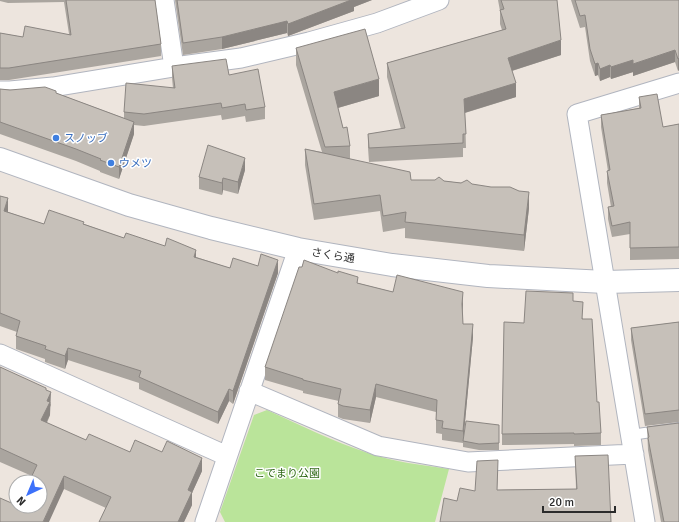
<svg xmlns="http://www.w3.org/2000/svg" width="679" height="522" viewBox="0 0 679 522" font-family="Signika,'Noto Sans JP',sans-serif">
<rect width="100%" height="100%" fill="#ede5de"/>
<path fill="#bae49a" d="M267,410c33,15 67,32 101,43 26,9 54,12 81,16l-14,53h-210l-5,-10 34,-97z"/>
<g fill="none" stroke-linecap="round" stroke-linejoin="round">
<g stroke="#b1b5bf" stroke-width="12">
<path id="lane" d="M631,435l48,-7"/>
</g>
<g stroke="#b1b5bf" stroke-width="21">
<path id="street" d="M164,0l10,67
M0,91h10l43,-4 121,-20 67,-9 68,-16 68,-19 62,-23
M0,354l227,102
M249,391l129,55 90,16 166,-8
M205,522l93,-273
M645,522l-68,-408 102,-31"/>
</g>
<g stroke="#b1b5bf" stroke-width="24">
<path id="secondary" d="M0,159l129,46 82,23 87,21 94,16 96,11 117,6 74,-2"/>
</g>
<use href="#lane" stroke="#fff" stroke-width="10"/>
<use href="#street" stroke="#fff" stroke-width="19"/>
<use href="#secondary" stroke="#fff" stroke-width="22"/>
</g>
<path fill="#aaa59f" d="M0,0h155l6,44v12l-152,24h-9v-47l23,4 46,-3 -5,-32 -56,1 -8,-2z
M175,0h197l-18,7v4l-66,25 -1,-3 -65,16 -39,6z
M498,0h59l4,55 -49,16 4,26 -51,16 1,35h-3v9l-94,5 -1,-14v-14l33,-5 -14,-52v-14l115,-33 -2,-6v-13z
M571,0h108v70l-1,1 -3,-9 -42,14v-4l-22,7 -1,-2 -10,4 -2,-6 -3,1 -5,-15 -5,-34 -5,1z
M296,48l83,48 -41,12 5,20 7,18v13l61,21 33,1 28,3 57,24 -5,43 -119,-13v-10l-22,4 -3,-21 -66,9 -9,-55v-16l17,3 -26,-87z
M172,66l57,9 36,32v12l-19,3 -1,-6 -23,4 -1,-5 -77,11 -10,-1v9l-15,45 -19,-7v-1l-24,-10 -76,-27v-45l56,4 68,25v-6l49,-24 -1,-10z
M639,97l24,30 16,-3v135l-49,1v-26l-18,3 -4,-18v-12h3l-4,-24v-12h1l-7,-44v-12l38,-7z
M245,170l-7,24 -15,-4 -1,5 -23,-6v-12z
M0,196l8,15v1l36,12h40l40,14 72,19 34,11 48,5 -45,131 -4,-3 -11,23 -79,-35v-6l-71,-23 -3,9 -20,-7v-3l-29,-10v-13l1,-4 -17,-6z
M358,283l35,9 70,13 -1,6 1,13 10,13 -10,106 -21,-3v-6l-6,-1v-21l-60,-15 -6,26 -27,-4 -5,-2v-13l1,-3 -36,-8v-2l-38,-11v-13z
M573,301l10,18 14,83 4,31v12l-27,1v-2l-72,1v-11l22,-111z
M679,322v100l-34,4 -14,-86v-12z
M0,367l46,23 5,15 -1,2v8l-3,8 39,17 116,31 -10,22v12l-8,17h-85l7,-14 -42,-19 -46,17 14,-30 -32,-14z
M499,425v25h-20l-16,-3v-6z
M647,427l32,95h-18l-13,-72z
M575,456l36,66 -154,-21 18,-10 23,-19 -1,18 79,-1z"/>
<path fill="#8b8682" d="M351,0h21l-18,7v4l-66,25v-12z
M287,21v12l-65,16v-12z
M561,40v15l-53,17v-14z
M675,50v12l-42,14v-12z
M679,58v12l-1,1v-12z
M633,60v12l-22,7v-12z
M598,63v12l-3,1v-12z
M610,65v12l-10,4v-12z
M379,79v17l-45,13v-17z
M516,83v14l-52,16v-14z
M134,122v12l-15,45v-12z
M245,158v12l-7,24v-12z
M223,178v12l-1,5v-12z
M529,192v16l-5,43v-16z
M8,198v13l-4,12v-12z
M196,250v13l-2,-6z
M278,260v13l-45,131v-13z
M463,292v13l-1,12v-13z
M473,324v13l-10,106v-12z
M68,348v12l-3,9v-13z
M376,384v13l-6,26v-13z
M229,389v12l-11,23v-12z
M51,392l-1,23 -9,18v-13l6,-19z
M202,458v13l-10,22v12l-8,17h-6l10,-32z
M64,476v13l-15,33h-6z"/>
<path fill="#c6c0b9" stroke="#8b8682" d="M66,0h89l6,44 -152,24h-9v-35l23,4 2,-11 46,9z
M177,0h174l-63,24 -1,-3 -65,16 -39,6z
M501,0h56l4,40 -53,18 8,25 -52,16 2,35h-3v9l-94,5 -1,-14 37,-6 -18,-65 119,-34 -6,-19 4,-1z
M575,0h104v58l-1,1 -3,-9 -42,14v-4l-22,7 -1,-2 -10,4 -2,-6 -3,1 -5,-15 -5,-34 -5,1z
M365,29l14,50 -45,13 9,36 4,-1 3,19 -25,1 -29,-99z
M226,59l3,16 29,-6 7,38 -19,3 -1,-6 -23,4 -1,-5 -77,11 -20,-2 2,-29 49,5 -3,-22z
M45,87l11,4v2l78,29 -15,45 -19,-7 1,-1 -25,-10 -76,-27v-33l10,1z
M657,94l6,33 16,-3v123l-49,1v-26l-18,4 -4,-19 6,-1 -7,-35 3,-1 -9,-55 40,-7 -2,-11z
M208,145l37,13 -7,24 -15,-4 -1,5 -23,-6z
M305,149l105,23 1,8h24l4,-3 5,4 17,2 6,-3 5,4 19,3h19l9,4 10,1 -5,43 -119,-13 1,-10 -23,4 -3,-21 -66,9z
M0,196l8,2 -4,13 40,13 5,-14 35,12 -1,2 41,14 2,-5 39,13 2,-8 29,12 -2,7 36,11 3,-10 25,8 3,-12 17,6 -45,131 -4,-2 -11,23 -79,-35 2,-6 -73,-23 -3,8 -20,-7 1,-3 -30,-10 4,-15 -20,-8z
M304,260l34,13v-2l20,6 -1,6 36,9 4,-17 66,17 -1,12 1,20h10l-10,107 -21,-3 1,-7 -7,-1 1,-20 -61,-16 -6,26 -27,-4 -5,-2 3,-15 -38,-9v-1l-38,-12 34,-100h3z
M526,291l47,2v8l10,1 -1,17h10l5,83h2l2,31 -27,1v-1l-72,1 2,-112 20,1z
M679,322v88l-34,4 -14,-86z
M0,367l46,21v2l5,2 -4,9 3,1 -9,18 45,20 3,-6 41,18 5,-12 27,12 5,-11 35,17 -14,32 4,2 -14,30h-79l12,-25 -47,-21 -21,46h-43v-24l16,7v1h24v-24h-11l8,-17 -37,-17z
M466,421l33,4v18l-20,1 -16,-3z
M679,423v99h-15l-16,-84 1,-1 -2,-10z
M608,455l3,67h-171l4,-24 13,3 3,-13 15,3 2,-30 21,-1 -1,30 80,-1 -2,-33z"/>
<g fill="#3f7fe0" stroke="#fff" stroke-width="1.5">
<circle cx="56" cy="138" r="4"/>
<circle cx="111" cy="163" r="4"/>
</g>
<g text-anchor="middle" stroke-width="3" stroke-linejoin="round" paint-order="stroke">
<g font-size="11" fill="#366cbe" stroke="#fff" text-anchor="start">
<text x="64" y="142">スノッブ</text>
<text x="119" y="167">ウメツ</text>
</g>
<g font-size="11" fill="#2b2b2b" stroke="#fff">
<text transform="translate(333 255) rotate(9)" y="4">さくら通</text>
</g>
<g font-size="11" fill="#326a1a" stroke="#fff">
<text x="287" y="477">こでまり公園</text>
</g>
</g>
<g transform="translate(28 494) rotate(224)"><circle r="19" fill="#ffffff" stroke="#aaaaaa"/>
<path d="M0-3L7 15L0 10L-7 15Z" fill="#3d71fa"/>
<text y="-6" font-size="11" font-weight="bold" text-anchor="middle" fill="#2b2b2b">N</text>
</g>
<path d="M543 506v6h72v-6" fill="none" stroke="#2b2b2b" stroke-width="2"/>
<text x="549" y="506" font-size="12" fill="#2b2b2b" stroke="#ffffff" stroke-width="3" paint-order="stroke">20 m</text>
</svg>
